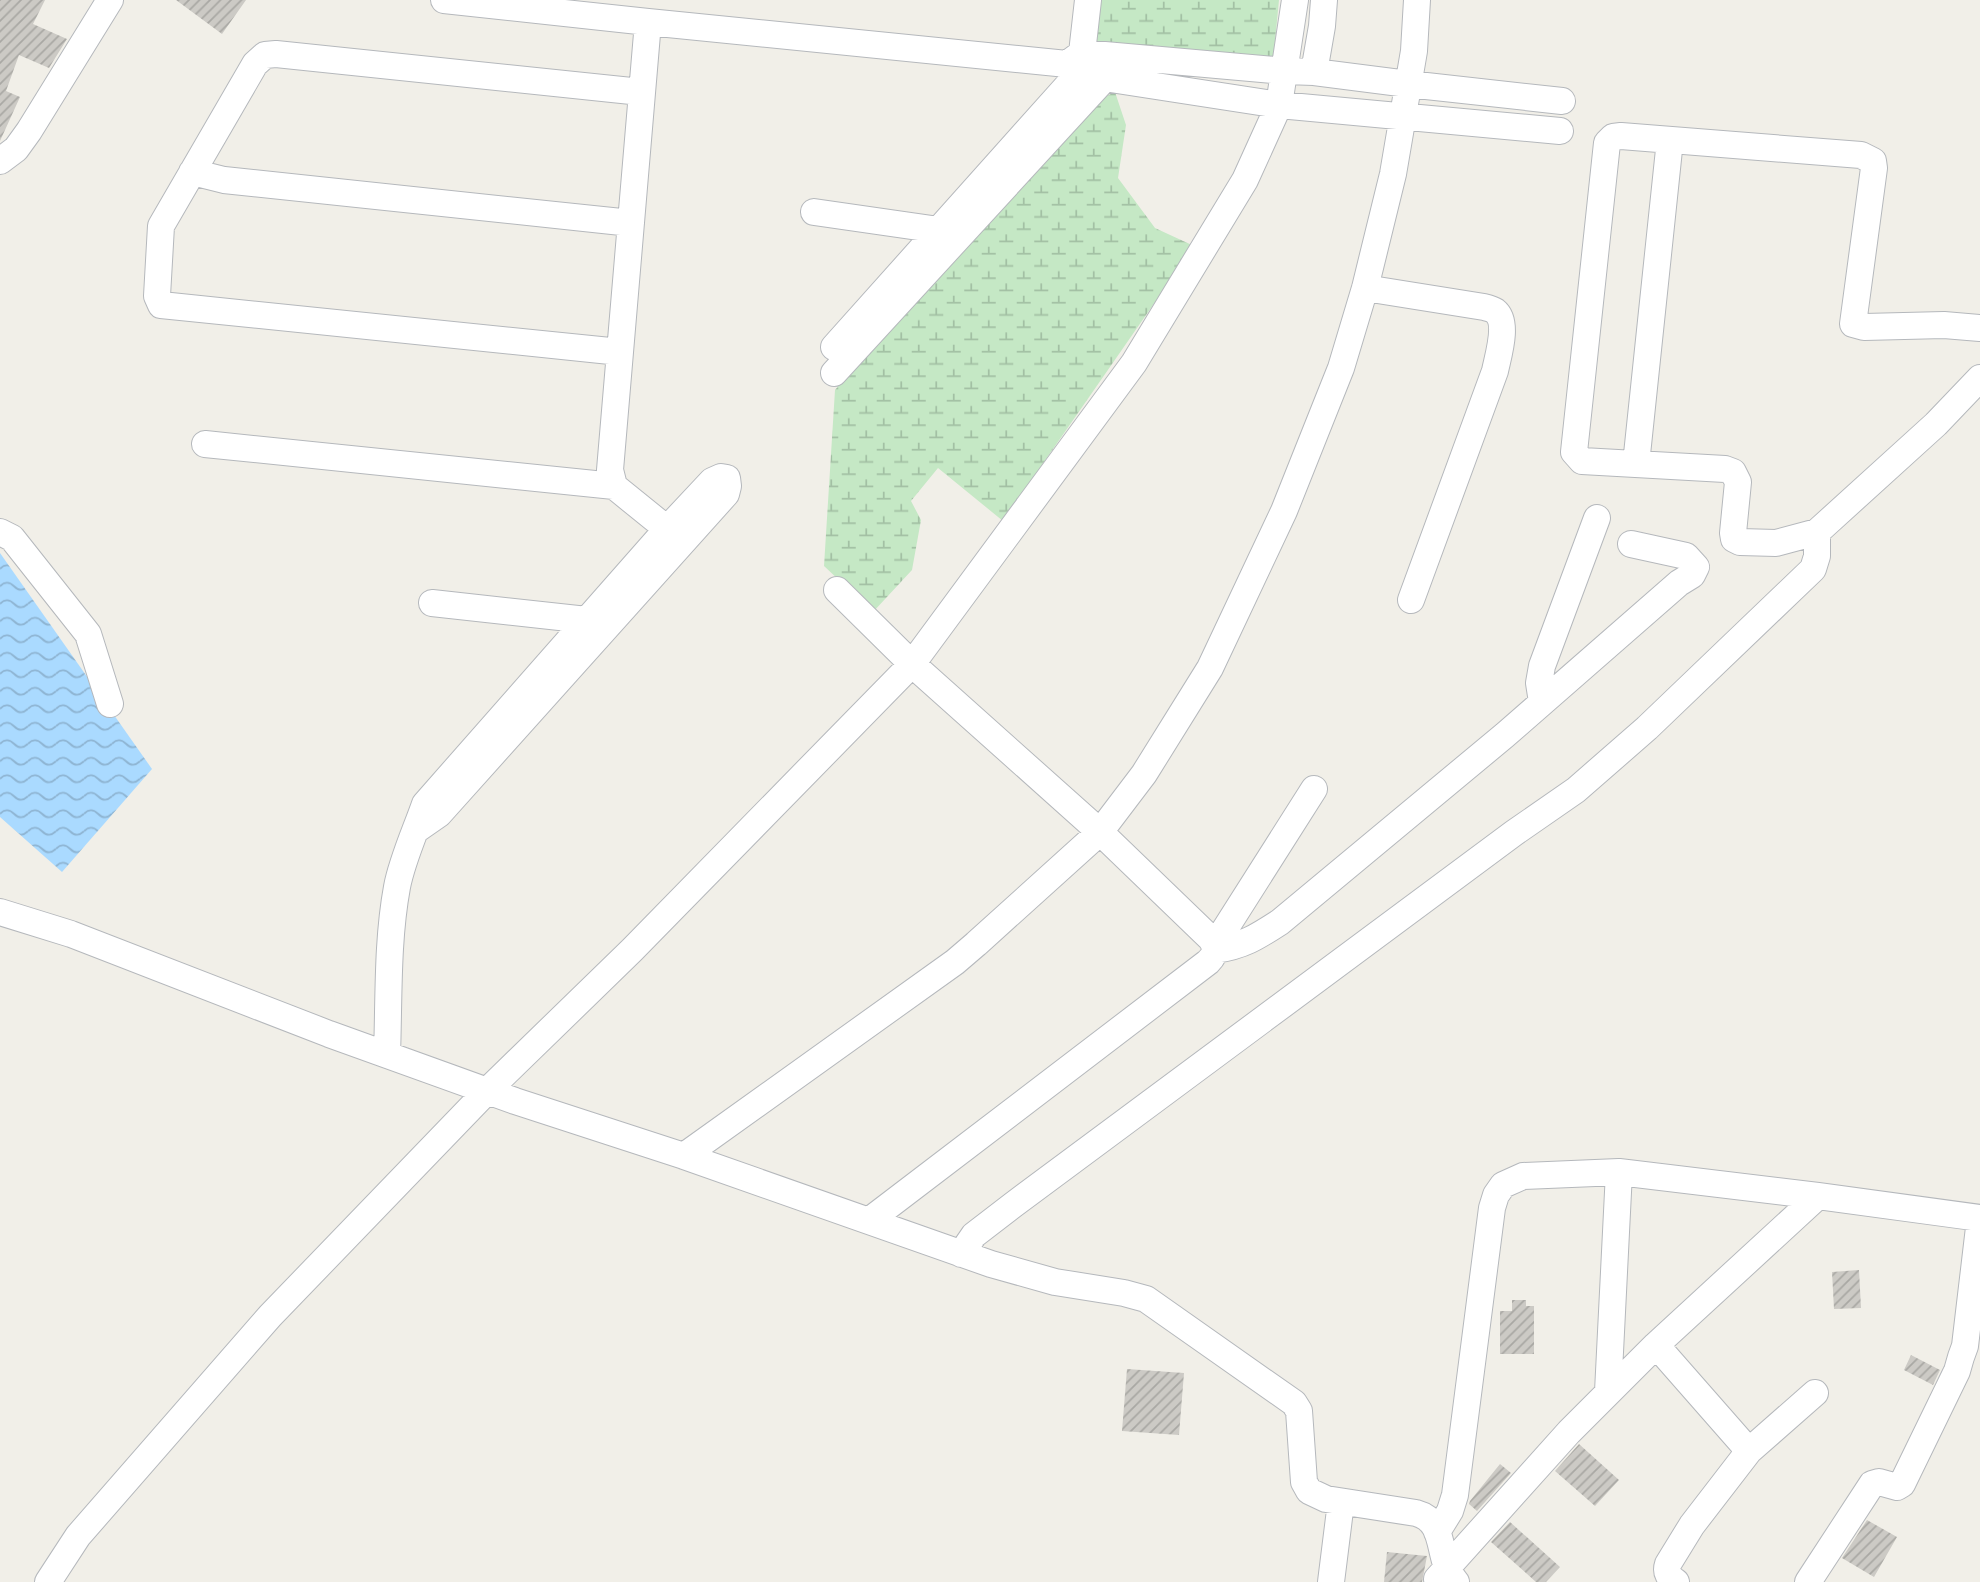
<svg xmlns="http://www.w3.org/2000/svg" width="1980" height="1582" viewBox="0 0 1980 1582" font-family="Karla,sans-serif">
<defs>
<pattern id="wetland-marsh" width="20" height="14" patternUnits="userSpaceOnUse" patternTransform="scale(1.75)"><rect width="20" height="14" fill="#c5e8c5"/><path d="M1 5h8M5 5V1M11 12h8M15 12V8" fill="none" stroke="#a3c0a4"/></pattern>
<pattern id="water-waves" width="16" height="10" patternUnits="userSpaceOnUse" patternTransform="scale(1.75)"><rect width="16" height="10" fill="#aadaff"/><path d="M0 5q4-4 8 0t8 0" fill="none" stroke="#8eb4d2"/></pattern>
<pattern id="building-hatch" width="6" height="6" patternUnits="userSpaceOnUse" patternTransform="scale(1.75)"><rect width="6" height="6" fill="#cccac5"/><path d="M-1 1l2-2M0 6l6-6M5 7l2-2" fill="none" stroke="#a9a8a4"/></pattern>
</defs>
<rect width="100%" height="100%" fill="#f1efe8"/>
<path fill="url(#wetland-marsh)" d="M1100,0h179l-7,72 -178,-17z
M1115,92l11,33 -8,53 37,50 39,18 -191,275 -65,-53 -27,33 10,19 -9,50 -39,42 -49,-46 11,-176 109,-130 146,-156z"/>
<path fill="url(#water-waves)" d="M0,553l152,216 -90,103 -62,-55z"/>
<path fill="url(#building-hatch)" d="M0,0h45l-12,24 34,15 -18,29 -30,-13 -13,36 14,6 -20,44z
M176,0h70l-24,34z
M1859,1270l2,38 -27,1 -2,-37z
M1512,1300h14v6h8v48h-34v-43h12z
M1911,1355l29,15 -7,15 -29,-15z
M1127,1369l57,4 -5,62 -57,-4z
M1579,1444l40,36 -24,26 -40,-35z
M1500,1464l11,9 -34,38 -8,-7 1,-3z
M1867,1520l30,17 -23,40 -32,-19z
M1510,1522l50,45 -14,15h-10l-45,-40z
M1387,1552l40,4 -5,26h-38z"/>
<g fill="none" stroke-linecap="round" stroke-linejoin="round">
<g stroke="#b5b8bc" stroke-width="28">
<path id="minor" d="M444,0l204,22 419,42 15,-11 203,18 29,1 94,12 154,17
M648,22l-38,448 4,16 53,43
M1082,53l6,-53
M1067,64l11,10 201,31 281,26
M1314,72l8,-46 2,-26
M0,161l16,-12 13,-18 81,-131
M192,172l32,8 407,43
M814,212l125,18 9,6
M1365,288l119,19c4,1 8,2 11,4 14,11 3,45 0,60l-84,229
M1980,328l-36,-3 -80,2 -11,-3 21,-156 -1,-7 -12,-6 -240,-19 -8,1 -6,6 -33,309 8,9 143,8 8,3 5,10 -5,51 1,6 6,3 36,1 41,-11 119,-108 44,-46
M834,347l244,-273
M620,352l-459,-47 -4,-9 4,-70 94,-162 10,-9 11,-1 365,38
M834,373l271,-295
M205,444l409,42
M1636,464l34,-324
M0,532l12,6 76,96 22,70
M837,590l75,74 188,168 111,107c6,9 5,15 -3,23l-338,258
M432,603l155,17
M1542,702l-3,-19 3,-17 55,-148
M0,912l71,22 258,100 186,67 169,55 307,108 64,18 69,11 22,6 148,104 5,8 5,71 5,9 17,8 90,14c33,9 19,46 40,69
M1215,945l99,-156
M1215,950c28,-4 42,-13 65,-28l225,-187 174,-152 13,-8 4,-8 -10,-11 -55,-12
M387,1055c2,-56 0,-114 10,-168 5,-27 19,-57 28,-83l242,-275 45,-48 9,-4 6,1 1,8 -2,8 -287,320 -23,16
M684,1156l271,-194 21,-18 124,-112 44,-58 66,-106 74,-157 57,-143 24,-80 28,-114 21,-123 3,-51
M961,1254l13,-19 39,-30 501,-372 62,-43 71,-62 166,-159 4,-13v-24
M1656,1345l93,106
M1608,1392l11,-220
M1437,1532l13,-21 5,-16 37,-287 4,-13 7,-10 20,-9 96,-4 199,24 162,22
M1437,1579l132,-147 87,-87 162,-149
M48,1582l30,-46 192,-220 217,-225 145,-141 280,-286 222,-301 111,-183 34,-75 16,-105
M1331,1582l10,-80
M1676,1582c-7,-5 -11,-9 -8,-18l24,-39 57,-74 66,-58
M1808,1582l64,-98 7,-2 18,5 5,-3 55,-113 4,-14 4,-11 15,-127"/>
</g>
<use href="#minor" stroke="#fff" stroke-width="26"/>
</g>
</svg>
